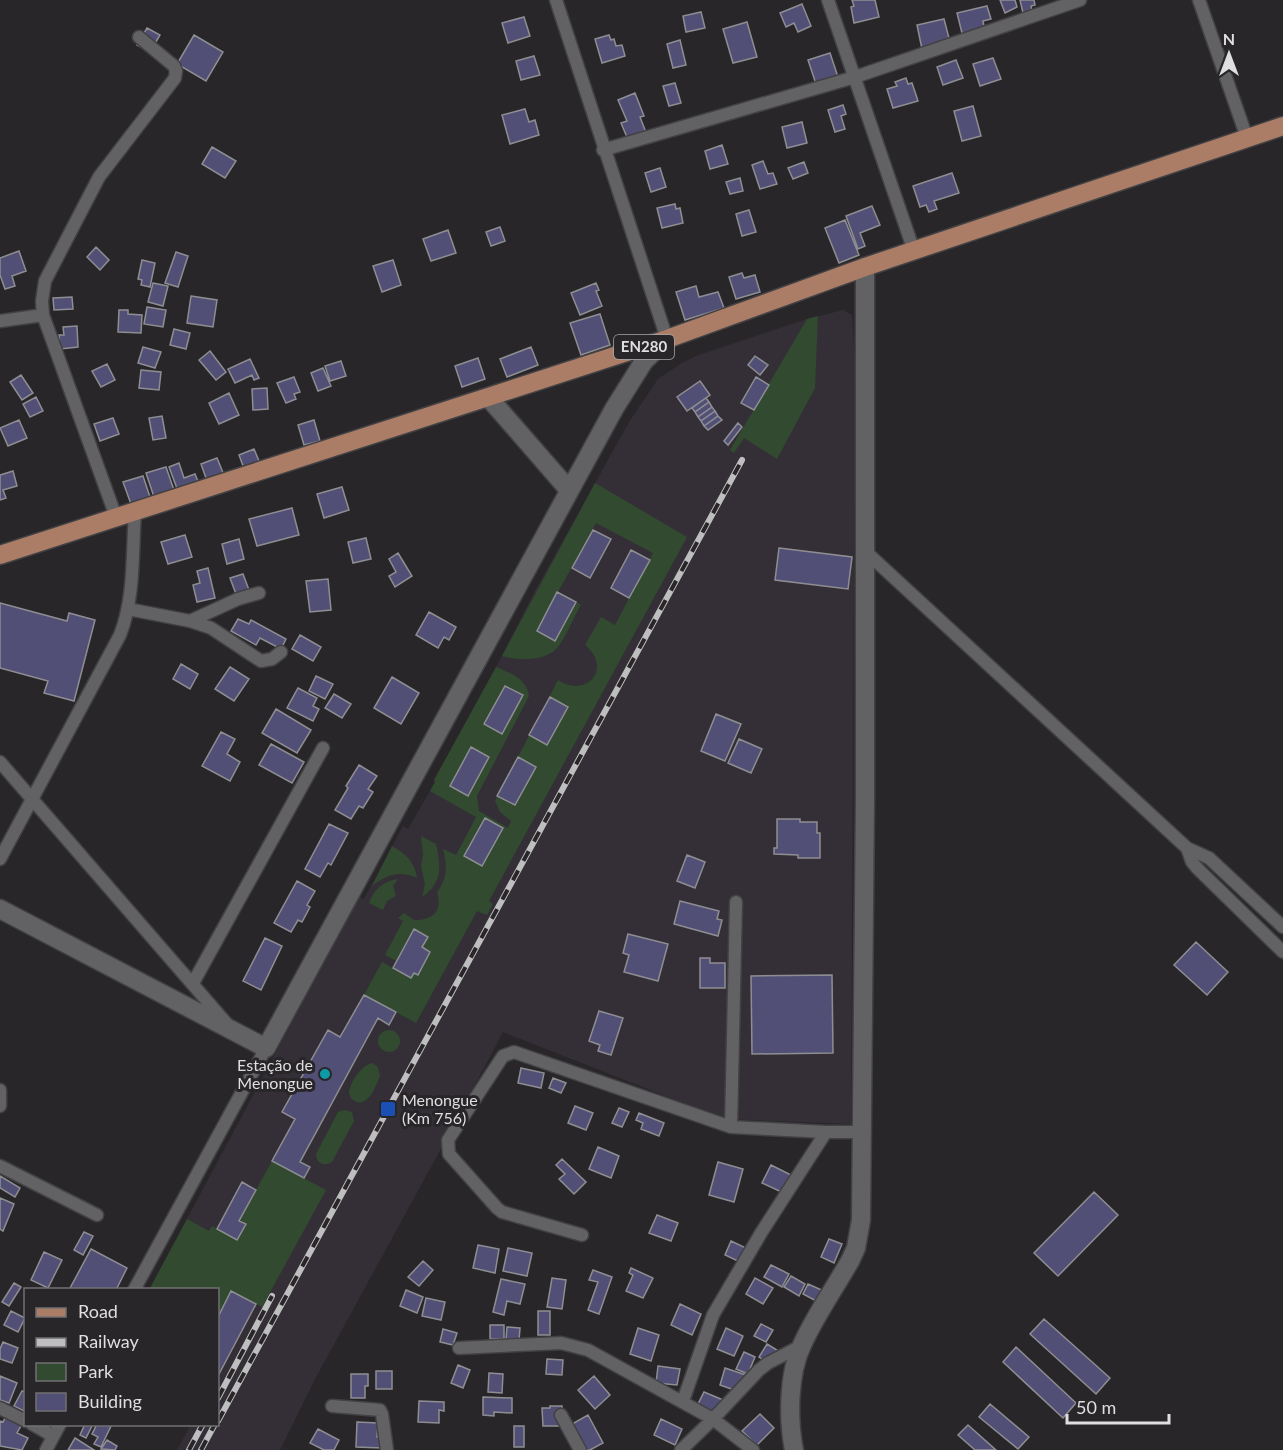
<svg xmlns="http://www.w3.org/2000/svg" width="1283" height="1450" viewBox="0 0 1283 1450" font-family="Lato,sans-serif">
<rect width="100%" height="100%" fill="#282629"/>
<path fill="#342f36" d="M843,310l9,5 3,48 -4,761 -127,-5 -221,-87 -61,115 -127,232 -35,71h-103l12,-22v-3l29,-1v-134h-69l210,-393 5,2 39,-73 5,3 27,-47 -1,-2 62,-113 40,-78 93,-167 29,-43 24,-16 14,-7 111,-37z"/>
<path fill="#314a30" d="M818,316l-3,72 -38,71 -33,-21 -10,15 -4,-3 77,-131z
M595,483l92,54 -198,364 4,3 -6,11 -10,-4 -61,112 -52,-28 18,-33 29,16 3,-5 4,1 12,-22 -8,-5 6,-10 -14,-8 -18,32 -11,-6 18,-34 -5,-3 6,-5 10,7c19,1 29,-9 23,-28 11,-14 10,-27 6,-43l13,6 20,-38 -46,-26 5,-9 -1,-2 62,-113c15,6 31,12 33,29l-52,100 2,15 29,17 3,-7 -11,-9 -5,-11 63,-121c29,19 55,-12 27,-35l16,-28 14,8 38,-72 -57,-30 -38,69 23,13c-7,11 -17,38 -27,46 -14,11 -38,9 -52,5z
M421,836l15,8c5,22 7,39 -14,53l3,-13 -4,-18 2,-11z
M392,846c14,8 23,16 25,32 -17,-8 -31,-3 -45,8z
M398,879l-5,7 3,10 -9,5 -4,9 -14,-7c5,-14 15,-22 29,-24z
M378 1041a11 11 0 1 1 22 0a11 11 0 1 1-22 0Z
M372,1063l6,4 2,9c-3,7 -7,19 -14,24 -7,6 -17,0 -17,-8 2,-11 13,-27 23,-29z
M344,1110l8,2 2,9 -22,41c-8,5 -16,1 -16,-8l22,-42z
M272,1161l54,29 -64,117 -31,-16 -13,26v-27h-69l38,-71 22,12 3,-5 25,13 8,-15 -6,-3z"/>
<path fill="#514f75" stroke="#8e8e92" stroke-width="1.5" d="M852,0h23l4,17 -25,6 -3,-16 3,-1z
M1000,0h15l2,7 -12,6z
M1020,0h14l1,5 -4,1 1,5 -9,2z
M802,4l9,22 -13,6 -4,-9 -8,4 -6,-14z
M987,6l4,13 -8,2 2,11 -22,5 -6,-24z
M701,12l4,16 -19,4 -3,-16z
M524,17l6,19 -22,7 -6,-20z
M944,19l6,23 -28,7 -5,-24z
M747,22l10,35 -24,6 -10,-34z
M147,28l13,7 -10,17 -13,-7z
M194,35l29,17 -17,29 -29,-17z
M609,35l2,5 3,-1 2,7 6,-1 3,11 -23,7 -7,-24z
M680,40l6,25 -13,3 -6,-24z
M830,53l9,27 -22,7 -9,-27z
M534,56l6,19 -19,5 -5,-19z
M993,58l8,21 -21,7 -7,-22z
M956,60l7,18 -20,7 -6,-18z
M906,78l2,6 4,-1 6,18 -25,7 -6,-19 10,-3 -2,-4z
M675,83l6,20 -12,3 -6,-20z
M635,93l9,23 -4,1 7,18 -18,7 -8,-19 6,-2 -9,-21z
M843,105l3,9 -5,2 4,13 -10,3 -7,-22z
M973,106l8,30 -19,5 -8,-30z
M525,109l4,13 6,-2 4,15 -29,9 -8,-29z
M802,122l5,21 -20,5 -5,-21z
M722,145l6,19 -18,5 -5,-18z
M212,147l24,14 -11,17 -23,-14z
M763,161l5,13 5,-1 4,11 -17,5 -8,-24z
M804,162l4,11 -15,6 -5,-11z
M660,168l6,19 -15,5 -6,-19z
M952,173l7,20 -25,8 3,8 -8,3 -3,-7 -6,2 -7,-21z
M740,178l3,13 -13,3 -4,-12z
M675,204l1,5 4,-1 3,15 -21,5 -5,-20z
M872,206l8,19 -20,8 5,13 -7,3 -12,-33z
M749,210l7,22 -14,4 -6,-22z
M845,220l14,35 -20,8 -14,-35z
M500,227l5,14 -14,5 -5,-14z
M448,230l8,23 -25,8 -8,-22z
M96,247l13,13 -9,10 -13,-13z
M19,251l7,20 -14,5 3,10 -10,3 -5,-14v-17z
M176,252l12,4 -10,31 -13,-4z
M142,260l13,3 -5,24 -9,-2 1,-5 -4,-1z
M393,260l8,25 -19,7 -9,-26z
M742,273l2,5 11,-3 5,17 -24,7 -7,-22z
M153,283l15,3 -5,20 -15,-4z
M596,283l3,7 -3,1 6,15 -22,9 -9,-22z
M696,286l3,11 19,-5 6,16 -39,12 -9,-28z
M191,296l26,4 -4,27 -26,-4z
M72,297l1,12 -19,1 -1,-12z
M147,307l19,3 -3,17 -19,-3z
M119,310h9v4l14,1 -1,18 -23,-1z
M600,314l10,31 -29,10 -11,-32z
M77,326l1,21 -18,2 -1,-14h5l-1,-8z
M174,329l16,4 -4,16 -16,-4z
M143,347l18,5 -6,16 -17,-5z
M531,347l7,18 -31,12 -7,-18z
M210,351l16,21 -10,8 -17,-20z
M755,356l13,9 -8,10 -12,-10z
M478,358l7,21 -23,8 -7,-21z
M250,359l9,19 -5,2 -2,-5 -17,8 -7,-14z
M341,361l5,15 -16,5 -5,-15z
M107,364l8,16 -14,7 -9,-16z
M323,368l8,18 -13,5 -7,-18z
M141,370l20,2 -2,18 -20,-2z
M21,375l12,18 -11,7 -12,-18z
M294,377l6,15 -6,2 2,5 -10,4 -9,-20z
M756,377l13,8 -15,25 -13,-7z
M700,381l10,14 -23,16 -10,-14z
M267,388l1,21 -15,1 -1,-21z
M229,393l10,22 -20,9 -10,-21z
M36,397l7,14 -13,6 -7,-13z
M706,398l3,4 -14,10 -3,-4z
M709,402l3,5 -14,10 -3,-5z
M712,407l3,4 -14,10 -3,-4z
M715,411l3,5 -14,10 -3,-5z
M162,416l4,22 -13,2 -4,-22z
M718,416l4,4 -14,10 -4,-4z
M113,418l6,16 -19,7 -6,-17z
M19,420l8,18 -19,8 -8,-18z
M314,420l6,21 -16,4 -6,-20z
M738,423l4,4 -14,18 -4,-4z
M254,449l8,19 -16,6 -7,-19z
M217,458l7,17 -17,6 -6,-17z
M179,463l5,15 11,-4 4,10 -21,7 -9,-24z
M166,467l9,26 -20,7 -9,-27z
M13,471l4,15 -14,4 3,8 -6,2v-25z
M143,476l7,21 -19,7 -8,-22z
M342,487l7,23 -25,8 -7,-24z
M292,508l7,27 -42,11 -8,-27z
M593,530l18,9 -21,39 -18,-10z
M185,535l7,22 -24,7 -7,-22z
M366,538l5,21 -18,4 -5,-21z
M239,539l5,20 -17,5 -5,-20z
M779,548l73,9 -4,32 -73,-9z
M631,550l19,10 -21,38 -18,-10z
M398,553l14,23 -17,11 -6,-11 7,-4 -7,-13z
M208,568l7,30 -18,4 -4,-17 7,-2 -3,-12z
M243,574l6,16 -13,4 -6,-16z
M328,579l3,31 -21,2 -4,-31z
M557,592l19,10 -21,39 -18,-10z
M0,603l67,18 2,-8 26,7 -21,81 -30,-8 4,-12 -48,-13z
M429,612l27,15 -7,13 -5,-3 -6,11 -22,-13z
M238,619l11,5 2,-4 35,19 -5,10 -21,-11 -4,7 -25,-14z
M300,635l21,12 -8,14 -21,-12z
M181,664l17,10 -8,15 -17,-10z
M230,667l19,12 -15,22 -19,-12z
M316,676l17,8 -8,15 -16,-8z
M392,677l27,16 -18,31 -27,-16z
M505,686l18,9 -21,39 -18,-10z
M298,688l19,10 -4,8 6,3 -6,12 -26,-13z
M334,694l17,10 -9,14 -17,-10z
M550,697l18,10 -21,38 -18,-10z
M276,709l35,21 -14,23 -35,-20z
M716,714l25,10 -16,37 -24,-10z
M221,732l14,7 -8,15 13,8 -10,19 -28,-15z
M739,739l23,10 -11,24 -23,-10z
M271,744l33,18 -12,21 -33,-18z
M471,747l18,10 -21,39 -18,-10z
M518,757l18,10 -21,38 -18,-9z
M359,765l18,11 -9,13 5,3 -10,16 -4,-2 -8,13 -16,-9 13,-22 -2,-2z
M485,818l18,10 -21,38 -18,-10z
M777,819h23v3h17v11h3v25h-22v-3l-24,-1v-6h3z
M329,824l19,9 -17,32 -3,-2 -8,14 -15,-8z
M687,855l18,7 -10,26 -18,-7z
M297,881l18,10 -8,14 3,2 -8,15 -4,-2 -7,12 -17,-9z
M680,901l39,10 -2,8 5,1 -4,16 -44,-12z
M414,929l14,8 -6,10 8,5 -12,23 -4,-2 -3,5 -18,-10z
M628,934l40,10 -10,37 -34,-9 5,-17 -6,-2z
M265,938l17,8 -21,44 -18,-9z
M1196,942l32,30 -21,23 -33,-30z
M700,958h10v5h15v25h-25z
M832,975l1,78 -81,1 -1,-78z
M364,995l32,17 -7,13 -11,-7 -78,144 10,5 -6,11 -32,-17 23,-42 -13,-7 46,-82 12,7z
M599,1011l24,7 -12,37 -13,-4 2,-6 -11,-4z
M521,1068l23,5 -3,15 -23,-5z
M553,1078l13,5 -5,10 -12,-5z
M575,1106l18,7 -7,17 -18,-7z
M619,1108l10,4 -7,15 -10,-4z
M639,1113l25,10 -5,13 -18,-7 2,-6 -7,-3z
M598,1147l21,9 -8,22 -22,-9z
M562,1159l24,23 -12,12 -15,-15 6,-5 -9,-9z
M718,1162l25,7 -9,33 -25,-7z
M771,1165l28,14 -9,17 -28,-13z
M0,1176l20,12 -5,9 -15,-9z
M242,1182l14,8 -17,31 7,3 -9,16 -20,-11z
M1094,1192l24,23 -60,61 -24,-23z
M0,1198l14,6 -11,27 -3,-2z
M657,1215l21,8 -7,18 -22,-8z
M84,1232l9,4 -10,19 -9,-5z
M829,1239l13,5 -8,19 -13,-6z
M731,1241l15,7 -6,14 -15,-7z
M478,1245l21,4 -4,24 -22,-5z
M508,1248l24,5 -5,23 -24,-5z
M91,1249l36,19 -11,22h-47z
M44,1252l18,8 -14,28 -17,-8z
M423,1261l10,9 -14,16 -11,-9z
M771,1265l18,9 -7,13 -18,-10z
M631,1268l22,10 -10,20 -17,-7 7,-16 -4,-2z
M593,1270l19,7 -13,37 -11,-4 10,-28 -9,-2z
M791,1276l14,8 -6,12 -15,-9z
M552,1278l14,2 -4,29 -15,-2z
M755,1278l18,10 -10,16 -17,-10z
M501,1279l24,5 -5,20 -13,-3 -3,14 -11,-3z
M14,1283l7,4 -12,19 -7,-4z
M808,1284l16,7 -6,11 -15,-8z
M406,1290l17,7 -6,16 -17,-7z
M231,1291l25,13 -38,72v-59z
M426,1298l19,4 -4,18 -19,-4z
M680,1304l21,10 -9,21 -21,-10z
M11,1311l14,7 -7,14 -14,-7z
M538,1311h12v24h-12z
M1044,1319l66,59 -14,16 -66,-60z
M761,1324l12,6 -7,12 -12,-6z
M490,1325h14v14h-14z
M507,1327l13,1 -1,13 -13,-2z
M638,1328l21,7 -8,26 -21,-7z
M726,1328l17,8 -9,20 -17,-7z
M443,1329l14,4 -4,12 -13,-3z
M3,1342l15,6 -6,15 -12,-4v-10z
M767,1344l13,8 -9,13 -12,-8z
M1016,1347l60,56 -13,15 -60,-56z
M744,1352l11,5 -7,17 -12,-5z
M547,1359l16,1 -1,15 -16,-1z
M458,1365l12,5 -7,18 -12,-5z
M658,1366l22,3 -3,16 -21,-2z
M725,1368l21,7 -6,17 -20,-7z
M376,1371h16v18h-16z
M489,1373l14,1 -1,19 -14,-1z
M351,1374h17v12h-3v12h-14z
M0,1376l17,7 -8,20 -9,-3z
M594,1376l16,19 -15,14 -17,-19z
M22,1391l4,1v20l-12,-6z
M704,1392l19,8 -6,15 -20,-9z
M483,1397l29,1v15l-18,-1v4l-11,-1z
M419,1401l25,1v9l-5,-1v13l-21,-1z
M990,1404l39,33 -11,12 -39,-32z
M550,1406h12v20h-19l-1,-18h8z
M760,1414l14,14 -17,17 -15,-14z
M588,1415l15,28 -13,7h-3l-15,-26z
M6,1416l16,8 -5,9 11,5 -6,12 -22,-4v-25l3,1z
M661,1419l21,10 -7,16 -21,-10z
M357,1422l21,1 -1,14h6l-1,11 -26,-1z
M85,1424h8l-7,14 -6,-3z
M97,1424h15l-11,23 -7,-3 4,-7 -6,-3z
M968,1425l28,25h-21l-17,-15z
M514,1426h10v21h-10z
M318,1429l21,11 -5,10h-10l-14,-7z
M75,1438l19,12h-26z
M107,1440l10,6 -2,4 -14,-1z"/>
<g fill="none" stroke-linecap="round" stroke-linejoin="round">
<g stroke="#424143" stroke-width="15">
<path id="street" d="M556,0l111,339
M828,0l86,251
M1199,0l48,138
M603,150l252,-73 225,-77
M43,315l-1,-14 3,-20 54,-104 76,-99 1,-7 -2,-5 -35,-29
M0,321l43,-6 73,202
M865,551l322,297 22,10 74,69
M128,609l62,12 21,7 50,33 11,-2 9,-7
M190,621l48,-22 21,-6
M0,762l227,262
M1187,848l5,14 5,6 86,84
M0,859l120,-224c15,-38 12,-83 15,-123
M193,983l130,-235
M0,1090v16
M731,1127l5,-225
M0,1166l97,49
M582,1235l-80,-23 -5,-4 -48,-54 -1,-14 55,-84 11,-4 217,75 95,5
M134,1290l132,-242
M459,1348l102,-5 27,7 125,69 40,31
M683,1401l30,-86 48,-82 65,-101h35
M332,1406l48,4 2,4 5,36
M0,1408l26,13
M561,1415l19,35
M32,1424l21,12
M46,1450l14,-26
M681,1450l32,-31 46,-49 9,-7 33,-17"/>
</g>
<g stroke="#424143" stroke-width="21">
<path id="secondary" d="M489,398l80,92
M0,909l266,139 348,-639 30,-48 23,-22
M794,1450c-6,-30 -6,-76 8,-105 13,-29 32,-56 48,-84l6,-13 5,-28 4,-421v-532"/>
</g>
<g stroke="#424143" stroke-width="21">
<path id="primary" d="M0,555l667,-216 198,-72 418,-141"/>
</g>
<use href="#street" stroke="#626164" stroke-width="12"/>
<use href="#secondary" stroke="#626164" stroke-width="18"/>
<use href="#primary" stroke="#ab7d67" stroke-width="18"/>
<g stroke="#bebdbf" stroke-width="6">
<path id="rail" d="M218,1398l54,-102
M218,1421l524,-961
M189,1450l14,-26
M201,1450l14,-26"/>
</g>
<use href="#rail" stroke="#282629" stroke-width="4" stroke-dasharray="11" stroke-linecap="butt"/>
</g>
<circle fill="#0f9aa8" stroke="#282629" stroke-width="2" cx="325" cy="1074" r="6"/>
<rect fill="#1a4fb4" stroke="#282629" stroke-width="2" x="380" y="1101" width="16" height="16" rx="3"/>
<g text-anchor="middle" stroke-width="6" stroke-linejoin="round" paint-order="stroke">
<rect fill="#282629" stroke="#a8a7a9" stroke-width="1.5" x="614" y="335" width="60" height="24" rx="4.5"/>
<g font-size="15" font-weight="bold" fill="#dfdee0">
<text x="644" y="352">EN280</text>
</g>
<g font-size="16" fill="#dfdee0" stroke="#282629" text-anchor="end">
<text x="313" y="1071">Estação de<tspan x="313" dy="18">Menongue</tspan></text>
<text x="402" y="1106" text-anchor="start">Menongue<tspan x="402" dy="18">(Km 756)</tspan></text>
</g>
</g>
<rect x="24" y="1288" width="195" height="138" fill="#282629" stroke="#717072" stroke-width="1.5"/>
<rect x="36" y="1308" width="30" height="9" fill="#ab7d67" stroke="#717072" stroke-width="1.5"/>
<text x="78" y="1318" font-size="18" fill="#dfdee0">Road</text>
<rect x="36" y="1338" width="30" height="9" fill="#bebdbf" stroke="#717072" stroke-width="1.5"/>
<text x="78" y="1348" font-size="18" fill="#dfdee0">Railway</text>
<rect x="36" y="1363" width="30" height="18" fill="#314a30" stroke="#717072" stroke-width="1.5"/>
<text x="78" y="1378" font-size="18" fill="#dfdee0">Park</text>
<rect x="36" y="1393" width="30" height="18" fill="#514f75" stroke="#717072" stroke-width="1.5"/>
<text x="78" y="1408" font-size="18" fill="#dfdee0">Building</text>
<g transform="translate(1229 54)" stroke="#282629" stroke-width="4.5" paint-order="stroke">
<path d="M0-4.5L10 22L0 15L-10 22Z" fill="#dfdee0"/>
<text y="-9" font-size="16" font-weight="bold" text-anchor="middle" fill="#dfdee0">N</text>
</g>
<path d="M1067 1414v9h102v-9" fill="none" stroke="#dfdee0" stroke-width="3"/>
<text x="1076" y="1414" font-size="18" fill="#dfdee0" stroke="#282629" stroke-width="4.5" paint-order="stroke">50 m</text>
</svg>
